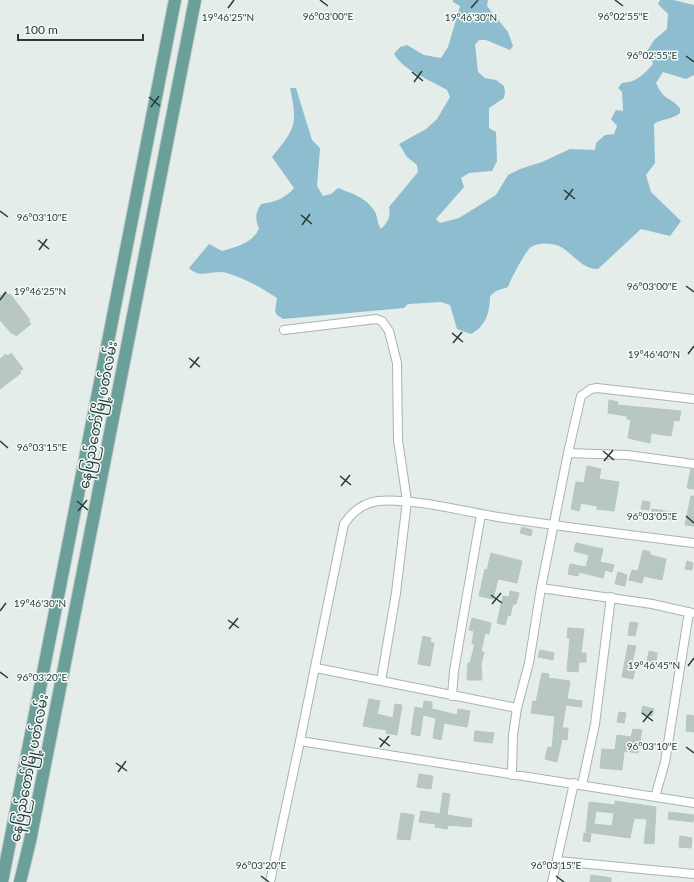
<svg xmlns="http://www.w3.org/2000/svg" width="694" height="882" viewBox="0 0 694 882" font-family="Lato,'Noto Sans Myanmar',sans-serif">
<rect width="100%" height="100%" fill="#e4edea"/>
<path fill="#8ebdcf" d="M453,0h35l-1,6 21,26 5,14 -3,4 -24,-10h-7l-4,5 3,27 7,6 11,2 8,6 1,6 -1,6 -15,10v20l7,4 1,29 -5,10 -23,2 -8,5 3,9 -28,32 4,4 19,-5 37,-23 12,-20 12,-6 22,-7 28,-13 25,1 1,-7 9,-8 9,-1 3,-8 -6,-7 5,-9 7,1 -1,-19 -4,-4 4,-5c15,-1 21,-8 31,-19l-5,-14 6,-10 13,-11 1,-15 -10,-10 2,-4h13l21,5v70l-8,4 -23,-7 -7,11c8,18 13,13 24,25v5c-8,7 -17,5 -26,11l1,39 -9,12 5,17 30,29 -11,15 -29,-7 -43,40c-17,0 -25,-16 -39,-23 -8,-3 -20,-4 -28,1 -5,3 -20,32 -23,40l-12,4 -6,5c0,16 -4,30 -19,38l-14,-5 -7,-24 -9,-3 -33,2 -4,4 -121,11 -6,-4 -2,-4 2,-13c-15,-10 -33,-20 -50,-25 -13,-4 -27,7 -38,-5l20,-24 13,7c16,-5 29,-7 37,-22 -4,-11 -4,-15 2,-25 13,-2 24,-5 33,-16l-22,-31c23,-28 26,-32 18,-69h6l16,52 8,8 -3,38 6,10 8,-2 7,-6c15,6 28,9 37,24 3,5 2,12 6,17 7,-7 10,-12 8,-22l29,-35 -1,-7 -10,-8 -8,-13 27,-15 11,-10 13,-22 -3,-7c-18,-11 -42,-18 -53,-36l6,-7 7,-2 17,10 17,3 7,-11 12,-41 -7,-4z"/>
<path fill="#b9c7c3" stroke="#b6c6c1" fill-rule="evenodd" d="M6,292l2,3 2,-1 20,26 -2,1 3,3 -15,12 -3,-3 -1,1 -12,-14v-24z
M11,353l12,16 -4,2 2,2 -21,16v-30l6,-5 2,2z
M609,400l9,2 -1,3 64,6 -2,10 -5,-1 -3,16 -20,-3 -1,10 -22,-5 3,-18 -4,-1v-3l-19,-3z
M587,466l14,3 -2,10 20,3 -5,29 -17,-2v-3l-16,-3 -2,8 -8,-2 5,-27 8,1z
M691,469h3v20l-7,-1z
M691,496h3v30l-9,-1z
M643,501l7,1 -1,8 -8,-1z
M652,509l21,3 -1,8 -21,-4z
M522,527l10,3 -1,6 -11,-3z
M576,543l27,6 -3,13 14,3 -2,7 -7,-2 -2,8 -24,-6 -1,4 -10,-2 2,-10 16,3 3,-12 -15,-4z
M643,550l7,2v3l16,4 -4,21 -18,-4 -2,7 -13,-3 3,-10 6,1z
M491,553l31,8 -5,22 -19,-4 -5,20 -14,-3 6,-27 2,1z
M687,561l6,2 -1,7 -7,-1z
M618,572l9,3 -2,11 -10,-2z
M510,591l9,2 -3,11h-3l-3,12 -2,-1 -3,10 -8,-2 6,-27 6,1z
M472,618l19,5 -2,11 -4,-1 -4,19h3l-3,12 1,16h-15l1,-17h2l5,-19h-3l2,-13 -5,-1z
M630,622l8,1 -3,13 -7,-1z
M568,628l16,1 -3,24h5v9h-7l-1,10 -11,-1 3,-33h-3z
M423,636l8,2 -1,4 4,1 -4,23 -12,-2z
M628,645l8,1 -4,17 4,1 -3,15 -11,-2z
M540,650l14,3 -1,7 -15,-3z
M649,651l8,2 -1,10 -9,-2z
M542,673l7,1 -1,4 22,3 -3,18 15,2 -1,6 -15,-2 -4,23h6l-1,12 -5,-1 -5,23 -12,-3 3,-12 4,1 3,-32 -24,-3 2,-12 3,1z
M369,699l11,2 -3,13 16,4 2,-14 7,1 -5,30 -11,-2 1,-3 -24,-4z
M424,701l8,1v7l25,6 1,-6 12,2 -3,16 -23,-4 -3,17 -8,-2 3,-20 -13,-3 -3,21 -9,-2 4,-27 8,2z
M643,706l11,3 -2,7 -11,-3z
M619,712l7,1 -2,10 -7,-1z
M687,715l7,1v16l-8,-1z
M633,729l9,1 -4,23 -14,-2 -2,19 -22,-2 2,-19 13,1 2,-15 14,2z
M475,731l19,2 -2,10 -18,-2z
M419,774l14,2 -2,13 -14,-2z
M443,793l7,1 -3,21 25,4 -1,8 -23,-2 -1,4 -12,-2 1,-3 -17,-2 2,-11 19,3z
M615,801l41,6 -2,37 -10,-1 3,-24 -13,-1 -4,20 -44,-6 3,-30 26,3zM596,811l18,2 -2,13 -18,-2z
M669,812l25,3 -1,7 -25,-3z
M401,813l13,2 -4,25 -13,-1z
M584,833l7,1 -1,8 -7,-1z
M680,836l12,2 -1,10 -12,-1z
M591,875l20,3v4h-21z"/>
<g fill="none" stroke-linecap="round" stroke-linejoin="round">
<g stroke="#a7b5b2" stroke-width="10">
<path id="minor" d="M284,330l92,-11 6,2 7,10 8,32 1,77 9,61 -11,92 -15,88
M568,453l59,2 67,9
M541,588l111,16 40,9
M316,668l201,40
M452,696l2,-25 27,-157
M300,741l44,-217c8,-12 19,-21 34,-23 35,-3 84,10 120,16 65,10 131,18 196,26
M512,775l1,-40 4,-27 12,-45 12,-75 27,-135 13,-57 10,-7 6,-1 97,11
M582,785l13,-61 16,-127
M655,797l10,-35 24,-150
M558,861l136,13
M270,882l30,-141 394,62
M552,882l22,-99"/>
</g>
<g stroke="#c2c9c8" stroke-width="14">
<path id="primary" d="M2,882l173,-882
M20,882l10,-41 165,-841"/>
</g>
<use href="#minor" stroke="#fff" stroke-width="8"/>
<use href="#primary" stroke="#6aa099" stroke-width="12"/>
</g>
<path fill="none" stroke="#243d3a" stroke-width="1.5" d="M320,0l8,6M615,0l8,6M228,8l6,-8M471,8l7,-8M686,56l8,6M412,72l11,9M414,82l8,-11M149,97l11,9M151,107l8,-11M564,190l11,9M565,200l8,-11M0,211l8,6M301,215l11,9M302,225l8,-11M38,240l11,9M39,250l8,-11M686,286l8,6M0,300l6,-8M452,333l11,9M453,343l9,-11M688,354l6,-8M189,358l11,9M190,368l9,-11M0,441l8,7M603,451l11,9M604,461l9,-11M340,476l11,9M341,486l9,-11M77,501l11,9M78,511l9,-11M686,516l8,7M491,595l11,8M492,604l9,-11M0,611l6,-8M228,620l11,8M229,629l9,-11M688,666l6,-8M0,672l8,6M642,713l11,8M643,722l9,-11M379,738l11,8M380,747l9,-11M686,747l8,6M116,763l11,8M118,772l8,-11M261,876l8,6M556,876l8,6"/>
<g text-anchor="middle" stroke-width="3" stroke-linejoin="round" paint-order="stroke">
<g font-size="14" fill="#243d3a" stroke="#f4f9f7">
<text transform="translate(98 415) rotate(-79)" y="5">နေပြည်တော်မြို့ပတ်လမ်း</text>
<text transform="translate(29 768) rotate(-79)" y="5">နေပြည်တော်မြို့ပတ်လမ်း</text>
</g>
</g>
<g font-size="10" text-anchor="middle" fill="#243d3a" stroke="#f4f9f7" stroke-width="3" stroke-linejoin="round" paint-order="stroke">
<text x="623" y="20">96°02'55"E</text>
<text x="328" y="20">96°03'00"E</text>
<text x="471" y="21">19°46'30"N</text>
<text x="228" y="21">19°46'25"N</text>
<text x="652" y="59">96°02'55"E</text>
<text x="42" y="221">96°03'10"E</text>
<text x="652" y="290">96°03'00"E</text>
<text x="40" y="295">19°46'25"N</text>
<text x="654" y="358">19°46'40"N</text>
<text x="42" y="451">96°03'15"E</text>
<text x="652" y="520">96°03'05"E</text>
<text x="40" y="607">19°46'30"N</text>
<text x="654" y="669">19°46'45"N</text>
<text x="42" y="681">96°03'20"E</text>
<text x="652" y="750">96°03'10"E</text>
<text x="261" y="869">96°03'20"E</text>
<text x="556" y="869">96°03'15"E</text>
</g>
<path d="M18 34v6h125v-6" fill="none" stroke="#243d3a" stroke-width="2"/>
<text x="24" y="34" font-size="12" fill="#243d3a" stroke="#f4f9f7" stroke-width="3" paint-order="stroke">100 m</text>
</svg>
